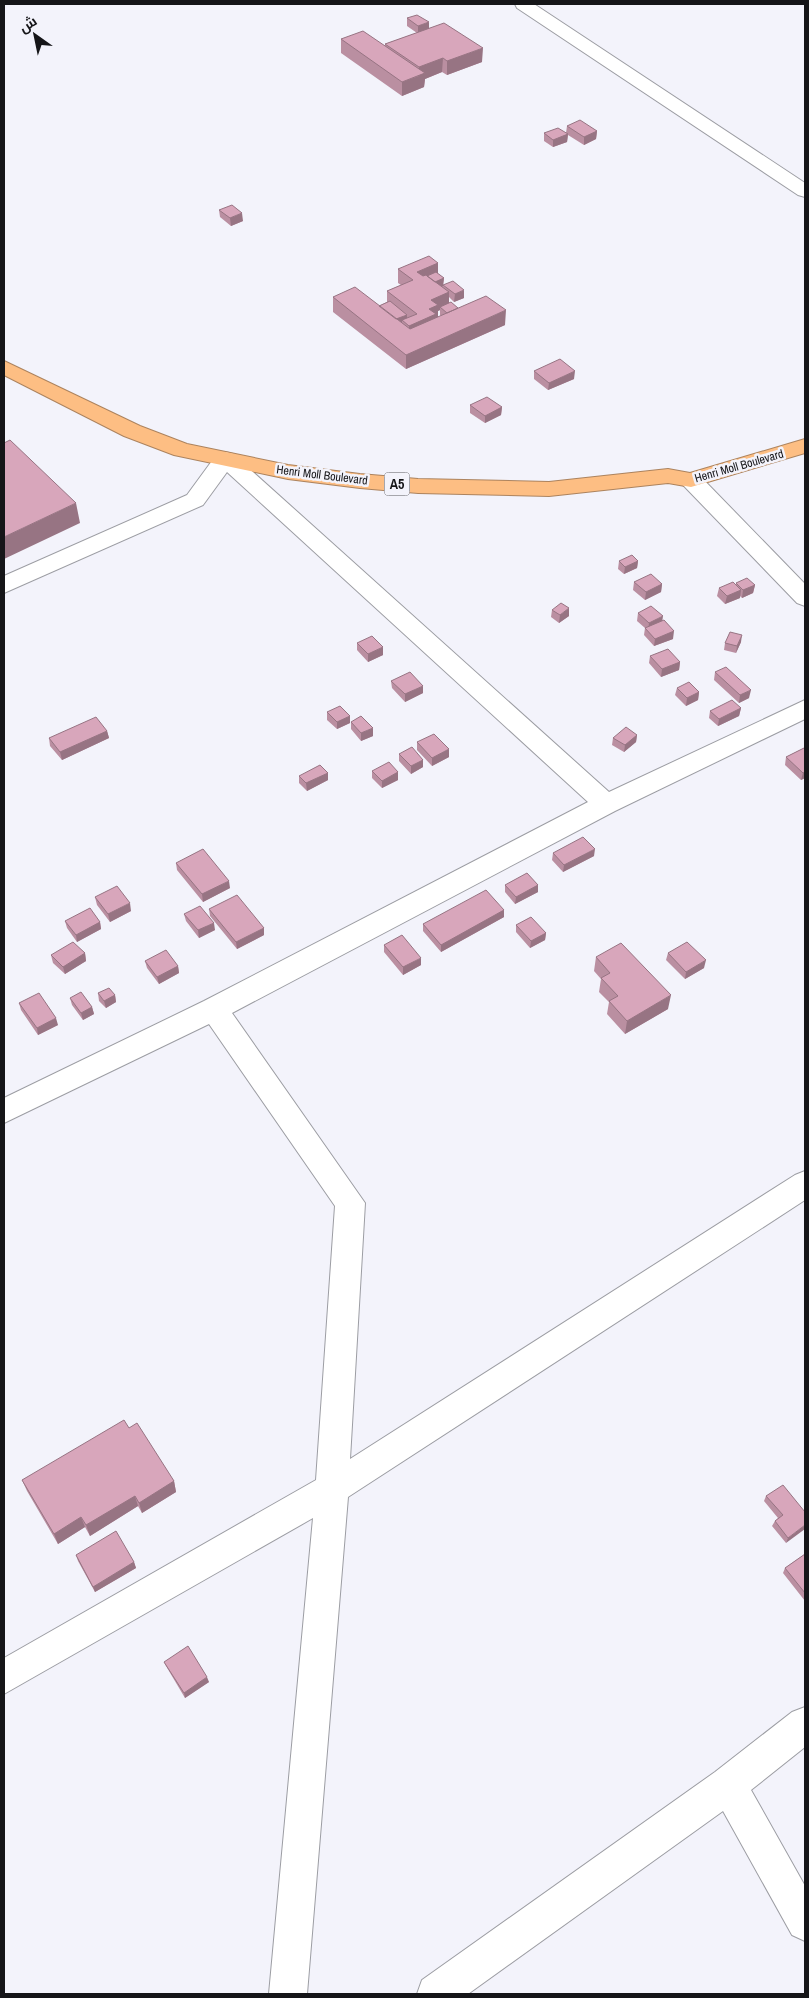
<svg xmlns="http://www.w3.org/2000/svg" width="809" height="1998" viewBox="0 0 809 1998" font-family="'Archivo Narrow',Cairo,sans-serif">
<rect width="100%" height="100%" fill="#f3f3fb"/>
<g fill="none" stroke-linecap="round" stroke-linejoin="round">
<g stroke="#9c9da3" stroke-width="2">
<path id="minor" d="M515,4h19l271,179v14l-7,-2 -281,-187z
M225,452l8,2 376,338 196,-92v19l-190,92 -383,202 133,190 -15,256 445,-284 10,-4v29l-457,297 -41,497h-38l44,-476 -309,176v-36l312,-178 19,-274 -126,-182 -205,99v-25l200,-97 384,-199 -361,-330 -24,33 -199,88v-17l183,-81 30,-41z
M691,473l8,2 106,109v22l-8,-3 -114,-118 -3,-5 3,-5z
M805,1707v40l-54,43 54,96v55l-13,-6 -69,-124 -255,183h-51l5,-14 293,-208 77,-60z"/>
</g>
<g stroke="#ac835e" stroke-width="2">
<path id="highway" d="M4,361l136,65 47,18 101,21 72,9 58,5 131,3 119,-13 22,4 115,-34v14l-114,34 -23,-4 -119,13 -131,-3 -58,-5 -72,-9 -114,-24 -50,-19 -120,-61z"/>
</g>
<use href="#minor" fill="#fff" fill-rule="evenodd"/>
<use href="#highway" fill="#fdbe83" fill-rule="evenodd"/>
</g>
<path fill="#ba8fa1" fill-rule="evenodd" d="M407,18l22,10 53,34 -35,13 -5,-3 -17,7 -1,8 -22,9 -61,-43v-14l44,7v-2l32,-11 -10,-7z
M567,126l30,5 -1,8 -12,6 -16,-10 -1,7 -14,5 -9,-6v-8h22z
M219,210l24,11 -12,5 -11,-9z
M438,263v11l6,4 -1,7 21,13 -10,4 -5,-5v6l9,5 47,17 -99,44 -73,-57v-15l46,9 8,-4v-11l14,-6 -3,-2v-14zM440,310v5l1,1 -3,1v-6z
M534,371l40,8 -26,11 -14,-11z
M470,405l32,2 -1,8 -16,8 -15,-10z
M619,561h19l-1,7 -13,6 -6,-5z
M634,582l28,2 -1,8 -16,8 -12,-10z
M736,583l19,2 -2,8 -11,5 -2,-2v2l-15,6 -8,-8 2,-8 17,-3z
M552,610l17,6 -10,7 -8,-6z
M638,613l25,8 10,18 -19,7 -10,-11 1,-7 -8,-7z
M741,642l-5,11 -12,-3 1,-7z
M357,643l26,12 -15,7 -11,-12z
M650,656l30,6 -1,8 -18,7 -12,-14z
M715,672l34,26 -10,5 -25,-23z
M391,681l32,12 -18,9 -13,-14z
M677,688l22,4 -1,8 -12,6 -11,-11z
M741,708l-2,8 -21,10 -9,-8 1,-7z
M327,712l23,4v7l-13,6 -10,-9z
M351,722l22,14 -12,5 -10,-12z
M107,731l2,7 -47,22 -12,-14 -1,-8z
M637,735l-1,7 -12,10 -12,-7 1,-7z
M417,742l32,15 -17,9 -15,-16z
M804,748l1,30 -4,2 -16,-15 1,-8z
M399,754l24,6v7l-12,7 -12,-13z
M372,771l26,1v8l-16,8 -10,-10z
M328,773v7l-21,11 -8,-8v-7z
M553,853l41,3 -31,16 -11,-12z
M176,863l54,25 -27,14 -26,-32z
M505,885h33v7l-23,12 -10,-12z
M95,897l36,14 -21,11 -13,-17z
M209,909l55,19v7l-27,14 -27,-33z
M504,910v7l-63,35 -18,-21v-7z
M184,914l31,16 -16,8 -13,-17z
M65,921l35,1 1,7 -24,13 -10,-14z
M516,925l30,8 -1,7 -15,8 -14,-16z
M384,945l37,20 -18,10 -19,-23z
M85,953l1,8 -21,13 -12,-11 -2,-8z
M668,953l36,15 -19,11 -19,-19z
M596,957l72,52 -43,25 -18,-20 2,-12 -10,-10 2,-13 -7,-8z
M145,961l33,5 1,7 -20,11 -12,-16z
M98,993l17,2 1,7 -10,6 -7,-7z
M70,998l22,9 2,7 -11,6 -11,-15z
M19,1003l39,22 -20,10 -17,-25z
M129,1428l45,53 2,11 -34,21 -4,-7 -48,30 -5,-9 -27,17 -31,-53 -5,-11z
M766,1496l39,16 -19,31 -14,-17 3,-5 3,-3 -14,-17z
M805,1554v47l-22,-28 2,-5z
M76,1555l58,7 2,6 -41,24 -17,-31z
M164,1662l45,20 -24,16 -19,-32z"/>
<path fill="#977483" d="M429,22v7l-11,4v-7z
M483,48l-1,14 -35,13v-14z
M443,58l-1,14 -17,7 -1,8 -22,9v-14l17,-6v-9z
M597,131l-1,8 -12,6v-8z
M568,134l-1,8 -14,5v-7z
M242,213l1,8 -12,5 -1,-8z
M438,263v14l-10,4 -11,-9z
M444,278l-1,8 -12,5v-8z
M464,290v8l-10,4 1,-8z
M449,292v15h-9v3l-2,1v9l-29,20v-14l22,-26z
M506,310l-1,15 -99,44v-14z
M407,315v7l-5,-2v4l-9,-4z
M575,371l-1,8 -26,11 1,-7z
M502,407l-1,8 -16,8v-7z
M76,503l4,20 -76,36v-22z
M638,561l-1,7 -13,6 1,-7z
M662,584l-1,8 -16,8 1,-8z
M755,585l-2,8 -11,5 1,-8z
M741,590l-1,8 -15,6 2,-8z
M569,608v8l-10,7 1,-8z
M663,616l-1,7 -14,8 1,-8z
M674,631l-1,8 -19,7 1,-7z
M742,635l-1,7 -5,11 1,-7z
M383,647v8l-15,7v-8z
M680,662l-1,8 -18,7 1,-8z
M423,686v7l-18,9v-8z
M751,690l-2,8 -10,5 1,-8z
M699,692l-1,8 -12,6 1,-8z
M741,708l-2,8 -21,10 1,-7z
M350,716v7l-13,6v-7z
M373,728v8l-12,5v-8z
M107,731l2,7 -47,22 -2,-8z
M637,735l-1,7 -12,10 1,-7z
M449,749v8l-17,9v-8z
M423,760v7l-12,7v-8z
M398,772v8l-16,8v-7z
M805,772v6l-4,2 2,-7z
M328,773v7l-21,11 -1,-8z
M595,849l-1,7 -31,16 1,-7z
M229,881l1,7 -27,14 -1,-8z
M538,885v7l-23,12 1,-7z
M130,903l1,8 -21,11 -2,-8z
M504,910v7l-63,35v-7z
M100,922l1,7 -24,13 -1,-7z
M214,923l1,7 -16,8 -1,-8z
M264,928v7l-27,14 -1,-7z
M546,933l-1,7 -15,8 1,-7z
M85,953l1,8 -21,13 -2,-7z
M421,958v7l-18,10v-8z
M706,960l-2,8 -19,11 1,-7z
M178,966l1,7 -20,11 -2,-7z
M115,995l1,7 -10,6 -2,-7z
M671,995l-3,14 -43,25 2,-13z
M92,1007l2,7 -11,6 -2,-7z
M56,1018l2,7 -20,10 -1,-7z
M174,1481l2,11 -34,21 -3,-10z
M135,1496l3,10 -48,30 -4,-11z
M81,1517l4,10 -27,17 -4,-10z
M805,1525v4l-19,14 2,-5z
M134,1562l2,6 -41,24 -2,-5z
M207,1677l2,5 -24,16 -1,-5z"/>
<path fill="#d8a6bb" stroke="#977483" d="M417,15l12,7 -11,4 -11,-8z
M444,23l39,25 -36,13 -4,-3 -24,9 -34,-23z
M363,31l62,42 -23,9 -61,-43z
M580,120l17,11 -13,6 -17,-11z
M558,128l10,6 -15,6 -9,-7z
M232,205l10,8 -12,5 -11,-8z
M429,256l9,7 -21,9 6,4 3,-1 23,17 -18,8 7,5 -9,4 7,5 -27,12 -7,-6 15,-6 -30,-23 26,-11 -15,-11z
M436,272l8,6 -9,4 -8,-6z
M453,281l11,9 -9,4 -12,-9z
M355,287l55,42 76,-33 20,14 -100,45 -73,-58z
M390,301l17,14 -11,4 -17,-13z
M451,302l7,6 -11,5 -7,-6z
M560,359l15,12 -26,12 -15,-12z
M487,397l15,10 -17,9 -15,-11z
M10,440l66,63 -72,34v-94z
M632,555l6,6 -13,6 -6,-6z
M651,574l11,10 -16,8 -12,-10z
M747,578l8,7 -12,5 -7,-7z
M733,582l8,8 -14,6 -8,-8z
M561,603l8,5 -9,7 -8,-5z
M651,606l12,10 -14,7 -11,-10z
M664,620l10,11 -19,8 -10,-11z
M730,632l12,3 -5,11 -12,-3z
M372,636l11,11 -15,7 -11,-11z
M668,649l12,13 -18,7 -12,-13z
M726,667l25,23 -11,5 -25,-23z
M410,672l13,14 -18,8 -14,-13z
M689,682l10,10 -12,6 -10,-10z
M732,700l9,8 -22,11 -9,-8z
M340,706l10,10 -13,6 -10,-10z
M361,716l12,12 -12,5 -10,-11z
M96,717l11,14 -47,21 -11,-14z
M626,727l11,8 -12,10 -12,-7z
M434,734l15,15 -17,9 -15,-16z
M412,747l11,13 -12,6 -12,-12z
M804,748l1,1v23l-2,1 -17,-16z
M389,762l9,10 -16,9 -10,-10z
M320,765l8,8 -22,10 -7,-7z
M583,837l12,12 -31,16 -11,-12z
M203,849l26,32 -27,13 -26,-31z
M527,873l11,12 -22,12 -11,-12z
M117,886l13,17 -22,11 -13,-17z
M486,890l18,20 -63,35 -18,-21z
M237,895l27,33 -28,14 -27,-33z
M200,906l14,17 -16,7 -14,-16z
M90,908l10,14 -24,13 -11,-14z
M531,917l15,16 -15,8 -15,-16z
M402,935l19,23 -18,9 -19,-22z
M73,942l12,11 -22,14 -12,-12z
M687,942l19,18 -20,12 -18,-19z
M621,943l50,52 -44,26 -18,-20 9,-5 -17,-18 9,-5 -14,-16z
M166,950l12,16 -21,11 -12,-16z
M109,988l6,7 -11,6 -6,-8z
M81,992l11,15 -11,6 -11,-15z
M39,993l17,25 -19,10 -18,-25z
M124,1420l5,8 8,-5 37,58 -35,22 -4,-7 -49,29 -5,-8 -27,17 -32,-54z
M783,1485l22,27v13l-17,13 -13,-17 8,-6 -17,-19z
M116,1531l18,31 -41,25 -17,-32z
M805,1554v39l-20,-25z
M188,1646l19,31 -23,16 -20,-31z"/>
<g text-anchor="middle" stroke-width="5" stroke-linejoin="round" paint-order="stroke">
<g font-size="12" fill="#151518" stroke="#f3f3fb">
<text transform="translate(739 466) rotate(-16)" y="4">Henri Moll Boulevard</text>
<text transform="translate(322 475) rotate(7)" y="4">Henri Moll Boulevard</text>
</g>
<rect fill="#f3f3fb" stroke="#58585c" stroke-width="1" x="384.5" y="472.5" width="25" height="23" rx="4"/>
<g font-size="14" font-weight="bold" fill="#151518">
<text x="397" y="489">A5</text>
</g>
</g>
<rect width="809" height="1998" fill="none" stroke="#151518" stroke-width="10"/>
<g transform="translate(35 35) rotate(327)" stroke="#f3f3fb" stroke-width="4" paint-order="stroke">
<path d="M0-4L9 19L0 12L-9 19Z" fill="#151518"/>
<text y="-8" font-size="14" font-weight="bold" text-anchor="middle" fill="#151518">ش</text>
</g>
</svg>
